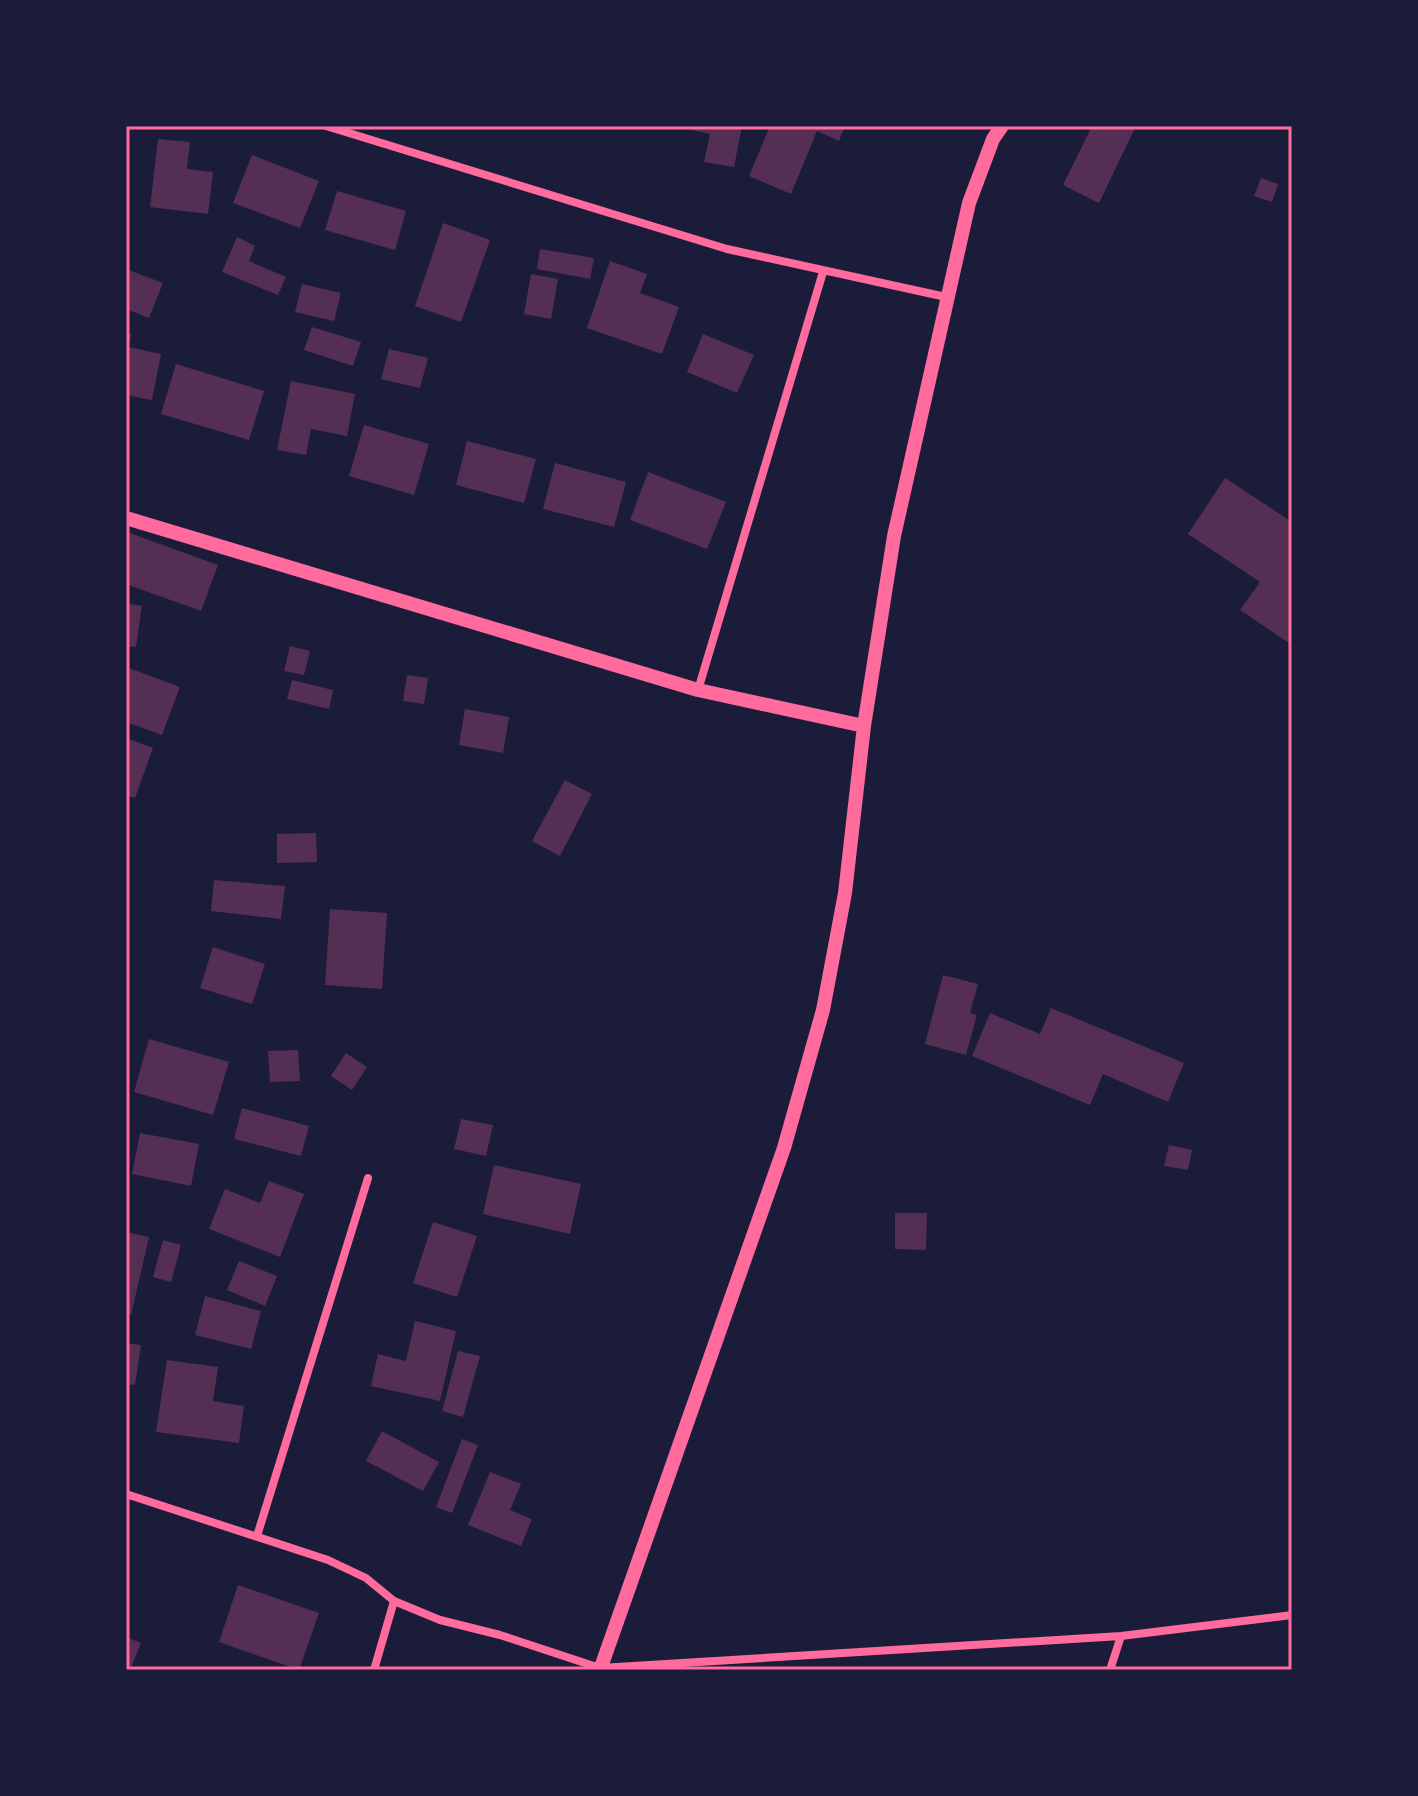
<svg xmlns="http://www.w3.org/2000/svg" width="1418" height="1796" viewBox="0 0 1418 1796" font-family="'Public Sans',sans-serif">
<rect width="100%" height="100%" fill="#1b1b3a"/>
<path fill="#542f53" d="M675,126h67l-8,41 -30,-5 6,-28z
M770,126h75l-6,15 -22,-10 -26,63 -42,-18z
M1092,126h44l-37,77 -36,-18z
M158,139l32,3 -3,27 26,3 -5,42 -58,-7z
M252,155l67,26 -19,47 -67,-25z
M1261,178l17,6 -6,18 -18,-6z
M337,191l69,20 -11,39 -70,-20z
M443,223l47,17 -29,82 -46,-16z
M237,237l18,9 -6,15 37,16 -8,18 -56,-23z
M540,249l54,9 -4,21 -53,-10z
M610,261l37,13 -7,19 39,14 -17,47 -75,-26z
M126,269l37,14 -14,35 -23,-9z
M531,274l27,5 -7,40 -27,-5z
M302,284l39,9 -7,28 -39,-9z
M312,327l49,15 -8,24 -49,-16z
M126,333l5,1 -2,13 32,7 -9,46 -26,-5z
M703,334l51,21 -17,38 -50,-21z
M389,349l39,9 -8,30 -39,-9z
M176,364l88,27 -15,49 -88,-26z
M291,381l64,13 -8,42 -36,-7 -5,26 -29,-5z
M364,425l65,19 -15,51 -65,-19z
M467,441l69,18 -12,44 -68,-18z
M555,463l71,19 -12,45 -71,-18z
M648,472l78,30 -19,47 -77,-29z
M1225,478l67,44v123l-52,-35 20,-28 -72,-48z
M127,532l91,33 -17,46 -75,-27z
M126,603l16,3 -6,41 -10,-1z
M290,646l20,5 -6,24 -20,-4z
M126,667l54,20 -18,48 -36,-13z
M407,675l21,3 -4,26 -21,-3z
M292,680l41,10 -4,19 -42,-10z
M465,709l44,8 -6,36 -44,-8z
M126,738l27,10 -18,50 -9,-3z
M565,780l27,14 -32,62 -28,-15z
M316,833l1,29 -40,1v-29z
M214,880l71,6 -4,33 -70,-8z
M330,909l57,4 -5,76 -57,-4z
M213,947l52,17 -13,40 -52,-16z
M943,975l35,9 -8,29 7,2 -11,40 -41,-11z
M1051,1008l133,55 -16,39 -65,-28 -13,31 -118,-49 18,-43 50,21z
M149,1039l80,23 -16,53 -79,-23z
M298,1050l2,31 -30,1 -2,-31z
M346,1053l21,14 -15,23 -21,-14z
M242,1108l67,18 -8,30 -67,-17z
M461,1119l32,6 -7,31 -32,-7z
M140,1133l59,11 -8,42 -59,-12z
M1169,1145l23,5 -4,20 -24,-4z
M494,1165l87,19 -11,50 -87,-20z
M269,1181l35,13 -24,63 -71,-28 16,-40 35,14z
M895,1213h32l-1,37 -31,-1z
M433,1222l44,14 -20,61 -44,-14z
M126,1232l23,5 -18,78 -5,-1z
M163,1240l18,5 -10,37 -18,-5z
M239,1261l38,15 -12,30 -38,-16z
M205,1296l56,15 -10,38 -56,-14z
M415,1321l41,10 -16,70 -69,-15 7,-32 28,7z
M126,1343l15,2 -6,40 -9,-1z
M458,1351l22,5 -17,61 -21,-6z
M167,1360l51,7 -5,34 31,5 -5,37 -83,-11z
M382,1431l57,31 -16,29 -57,-30z
M462,1439l16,6 -26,68 -16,-6z
M490,1472l31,12 -11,26 22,9 -11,27 -53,-21z
M238,1585l81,28 -20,57 -80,-28z
M126,1637l15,6 -10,25 -5,-2z"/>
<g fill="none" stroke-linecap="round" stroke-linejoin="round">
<path stroke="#ff6b9d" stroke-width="8" d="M326,126l401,123 219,48
M698,690l125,-418
M126,1494l202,66 38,18 28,23 46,19 60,15 100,33 521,-32 171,-21
M257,1536l111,-358
M374,1670l20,-69
M1110,1670l11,-34"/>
<path stroke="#ff6b9d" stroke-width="14" d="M126,518l572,172 166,36
M600,1670l184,-522 39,-138 22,-117 19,-167 30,-190 75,-333 24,-64 9,-13"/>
</g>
<rect width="1418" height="1796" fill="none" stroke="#1b1b3a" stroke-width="256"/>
<rect x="128" y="128" width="1162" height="1540" fill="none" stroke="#ff6b9d" stroke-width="3"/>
</svg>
